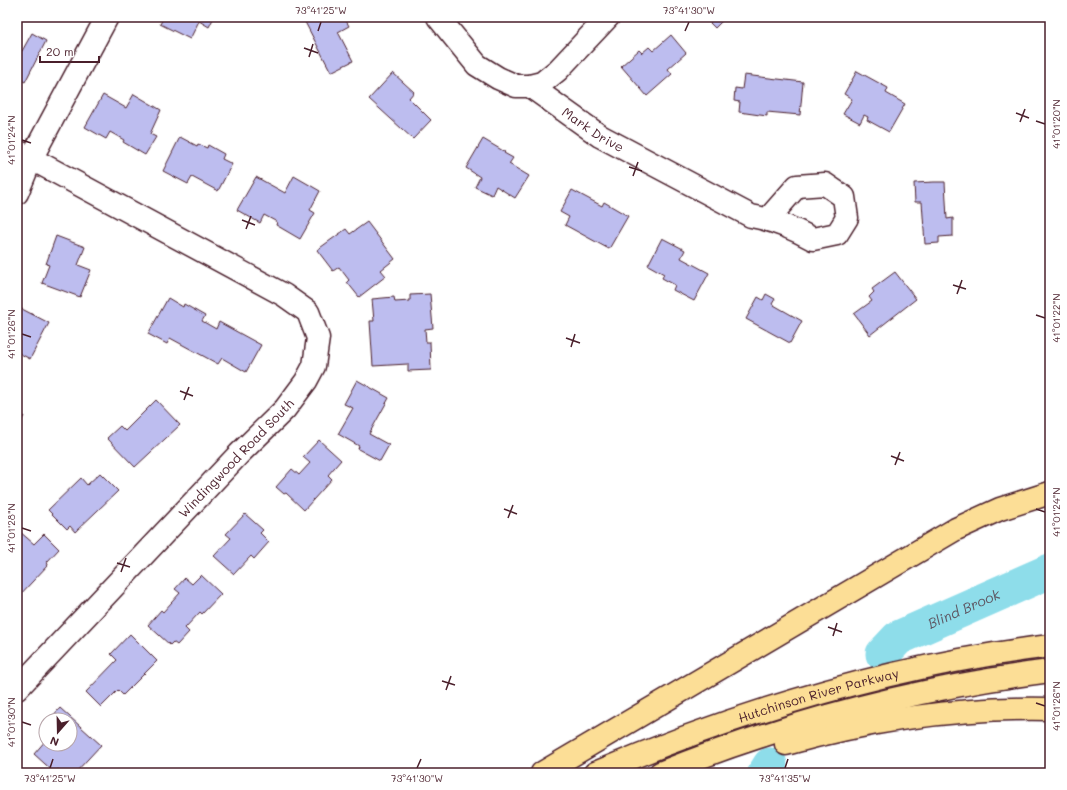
<svg xmlns="http://www.w3.org/2000/svg" width="1067" height="790" viewBox="0 0 1067 790" font-family="Mali,sans-serif">
<rect width="100%" height="100%" fill="#fff"/>
<filter id="ink" filterUnits="userSpaceOnUse"><feTurbulence type="fractalNoise" baseFrequency=".025" numOctaves="2"/><feDisplacementMap in="SourceGraphic" scale="8" xChannelSelector="R" yChannelSelector="G"/><feConvolveMatrix kernelMatrix="1 2 1 2 8 2 1 2 1" color-interpolation-filters="sRGB"/></filter>
<g filter="url(#ink)">
<g fill="none" stroke-linecap="round" stroke-linejoin="round">
<g stroke="#8eddea" stroke-width="35">
<path id="s1" d="M883,654l15,-16 152,-67"/>
<path d="M765,773l5,-8"/>
</g>
</g>
<path fill="#bdbdef" stroke="#4a1f2b" d="M164,17h50l-5,10 -10,-6 -9,18 -30,-15z
M315,17h29l5,9 -11,6 15,29 -22,11 -26,-50z
M704,17h22l-11,11z
M32,33l14,8 -21,41 -8,-4v-29l5,2z
M671,35l15,18 -18,16 4,5 -25,22 -26,-30 18,-16 3,3 7,-6 4,4z
M857,71l31,17 -2,5 19,11 -16,28 -22,-12 1,-3 -4,-2 -4,8 -17,-9 9,-15 -8,-5z
M393,73l21,19 -5,6 22,22 -18,19 -44,-40z
M744,75l59,7 -3,33 -33,-3v4l-28,-4 1,-10 -6,-1 1,-13 7,1z
M134,94l27,16 -11,24 6,3 -11,18 -22,-13 1,-2 -14,-8 -4,7 -21,-12 18,-32 23,13z
M180,137l17,9 1,-2 9,4 1,-3 16,9 -2,5 10,5 -14,27 -26,-14 -4,7 -25,-13z
M483,139l22,13 -1,1 9,5 -4,6 20,12 -14,22 -19,-12 -4,9 -17,-8 5,-10 -14,-9z
M294,176l26,15 -10,19 5,3 -15,26 -24,-14 1,-3 -13,-7 -4,8 -23,-13 19,-33 29,16z
M934,182h11l2,37 6,-1v18l-14,1v6l-14,1 -3,-42h-7l-1,-19z
M572,190l30,16 2,-4 24,14 -19,33 -44,-24 4,-8 -9,-5z
M367,222l28,37 -14,11 5,6 -27,21 -12,-15 2,-2 -10,-13 -6,4 -16,-21 29,-21 4,5z
M56,236l29,11 -7,18 13,5 -11,27 -38,-14 7,-18 -3,-1z
M662,238l23,12 -4,8 28,15 -15,28 -21,-11 2,-5 -13,-7 2,-4 -16,-9z
M895,272l21,27 -46,36 -16,-21 18,-13 -3,-4 5,-5 -2,-3z
M430,294l3,34 -8,1 1,13h4l1,28 -23,1v-7l-35,2 -3,-45h4l-2,-22 22,-2 1,5 15,-1v-6z
M766,294l9,5 -3,5 30,17 -12,22 -44,-24 12,-22 5,3z
M168,298l15,9 1,-3 21,12 -3,5 14,8 3,-7 42,23 -15,27 -24,-14 -4,6 -48,-26 -3,6 -19,-10z
M22,309l27,14 -19,36 -13,-7v-33z
M357,380l32,18 -20,36 20,11 -9,16 -22,-12 1,-3 -21,-12 15,-26 -9,-4z
M156,400l24,25 -45,42 -28,-29 13,-12 5,5z
M17,412l7,4 -7,13z
M319,440l22,20 -13,15 4,4 -28,31 -18,-17 -2,1 -8,-7 16,-18 7,6 11,-12 -7,-6z
M100,473l18,18 -43,41 -5,-6 -3,3 -19,-19 33,-32 6,7z
M245,514l18,16 -3,3 9,9 -15,17 -3,-3 -17,18 -20,-18 17,-18 -5,-4z
M19,531l15,13 10,-10 15,15 -12,13 1,3 -31,33v-65z
M201,575l20,19 -19,20 -2,-2 -15,16 4,4 -12,13 -4,-3 -3,3 -22,-20 13,-15 2,2 17,-19 -5,-4 10,-11 7,6z
M130,634l27,27 -34,34 -5,-5 -17,17 -15,-15 31,-32 -6,-6z
M60,708l41,37 -26,28h-13l-4,-4 -3,4 -21,-19 12,-14v4h24v-24h-21z"/>
<g fill="none" stroke-linecap="round" stroke-linejoin="round">
<g stroke="#4a1f2b" stroke-width="25">
<g id="street">
<path id="s2" d="M438,17l39,48 21,13 18,8h14l70,50 151,80c23,4 42,12 62,23l24,-5 10,-16 -3,-21 -19,-13 -28,2 -29,33"/>
<path d="M530,86l12,-3 16,-13 50,-53"/>
<path d="M17,151l267,144 24,17 10,26 -4,28 -8,15 -21,28 -46,45 -222,235"/>
<path d="M17,193l14,-34 76,-142"/>
</g>
</g>
<g stroke="#4a1f2b" stroke-width="25">
<g id="highway">
<path d="M786,744c86,-24 174,-37 264,-35"/>
<path d="M542,773l414,-244 44,-20 50,-16"/>
<path id="s3" d="M595,773c146,-62 298,-108 455,-127"/>
<path d="M660,773c124,-50 257,-85 390,-102"/>
</g>
</g>
<use href="#street" stroke="#fff" stroke-width="22"/>
<use href="#highway" stroke="#fcde96" stroke-width="22"/>
</g>
</g>
<path fill="none" stroke="#4a1f2b" stroke-width="1.5" d="M318,31l3,-9M685,31l4,-9M304,48l14,5M309,57l4,-13M1016,113l13,5M1036,121l9,3M1020,122l5,-13M22,140l9,3M629,167l13,4M633,176l5,-14M242,220l13,5M246,229l5,-13M953,285l13,4M957,294l5,-14M1036,315l9,3M22,334l9,3M566,338l14,5M571,347l4,-13M180,391l13,5M184,400l5,-13M891,456l13,5M895,465l5,-13M504,509l13,5M1036,509l9,3M508,518l5,-13M22,528l9,3M117,563l13,4M121,572l5,-14M828,627l14,5M833,636l4,-13M442,681l13,4M446,690l5,-14M1036,703l9,3M22,722l9,3M50,768l3,-9M417,768l4,-9M785,768l3,-9"/>
<g text-anchor="middle" stroke-width="3" stroke-linejoin="round" paint-order="stroke">
<g font-size="13" fill="#4a1f2b" stroke="#fff">
<text dy="5" stroke="none"><textPath href="#s2" startOffset="197">Mark Drive</textPath></text>
<text transform="translate(236 458) rotate(-46)" y="5">Windingwood Road South</text>
<text dy="5" stroke="none"><textPath href="#s3" startOffset="237">Hutchinson River Parkway</textPath></text>
</g>
<g font-size="14" font-style="italic" fill="#5e5864" stroke="#fff">
<text dy="5" stroke="none"><textPath href="#s1" startOffset="94">Blind Brook</textPath></text>
</g>
</g>
<rect width="1067" height="790" fill="none" stroke="#fff" stroke-width="44"/>
<g transform="translate(58 732) rotate(200)"><circle r="19" fill="#ffffff" stroke="#b7a5aa"/>
<path d="M0-3L7 15L0 10L-7 15Z" fill="#4a1f2b"/>
<text y="-6" font-size="11" font-weight="bold" text-anchor="middle" fill="#4a1f2b">N</text>
</g>
<path d="M40 56v6h59v-6" fill="none" stroke="#4a1f2b" stroke-width="2"/>
<text x="46" y="56" font-size="12" fill="#4a1f2b" stroke="#ffffff" stroke-width="3" paint-order="stroke">20 m</text>
<rect x="22" y="22" width="1023" height="746" fill="none" stroke="#4a1f2b" stroke-width="1.5"/>
<g font-size="10" text-anchor="middle" fill="#4a1f2b">
<text x="321" y="14">73°41'25"W</text>
<text x="689" y="14">73°41'30"W</text>
<text transform="translate(1056 124) rotate(-90)" y="4">41°01'20"N</text>
<text transform="translate(11 140) rotate(-90)" y="4">41°01'24"N</text>
<text transform="translate(1056 318) rotate(-90)" y="4">41°01'22"N</text>
<text transform="translate(11 334) rotate(-90)" y="4">41°01'26"N</text>
<text transform="translate(1056 512) rotate(-90)" y="4">41°01'24"N</text>
<text transform="translate(11 528) rotate(-90)" y="4">41°01'28"N</text>
<text transform="translate(1056 706) rotate(-90)" y="4">41°01'26"N</text>
<text transform="translate(11 722) rotate(-90)" y="4">41°01'30"N</text>
<text x="50" y="782">73°41'25"W</text>
<text x="417" y="782">73°41'30"W</text>
<text x="785" y="782">73°41'35"W</text>
</g>
</svg>
